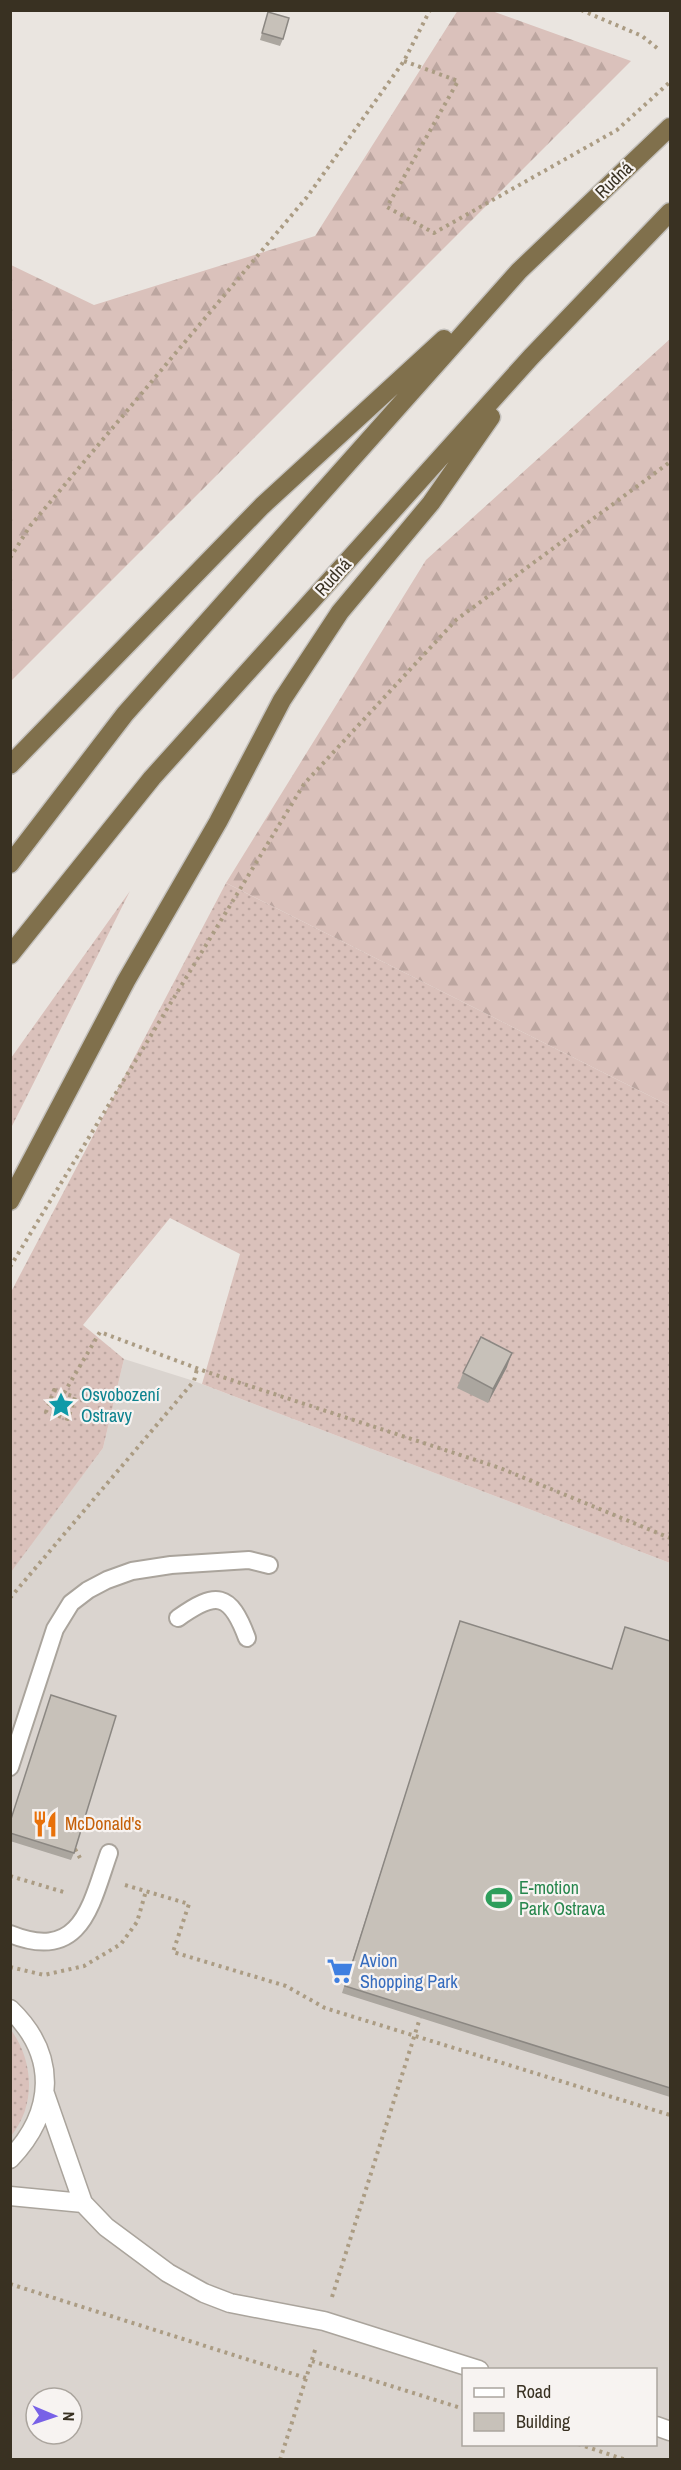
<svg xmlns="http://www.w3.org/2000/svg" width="681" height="2470" viewBox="0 0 681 2470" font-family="'Archivo Narrow',sans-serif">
<defs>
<pattern id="grass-dots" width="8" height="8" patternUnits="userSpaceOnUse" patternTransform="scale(1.5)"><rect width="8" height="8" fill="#dac1bb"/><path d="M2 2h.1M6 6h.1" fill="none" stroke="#bca6a0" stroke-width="1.8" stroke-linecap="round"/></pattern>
<pattern id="forest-firs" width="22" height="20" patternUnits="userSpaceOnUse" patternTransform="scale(1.5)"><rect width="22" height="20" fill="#dac1bb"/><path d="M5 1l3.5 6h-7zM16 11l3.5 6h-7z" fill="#bca6a0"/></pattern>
</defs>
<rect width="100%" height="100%" fill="#eae5e0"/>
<path fill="#dad4cf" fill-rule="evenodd" d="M124,1359l70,22 476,182v896h-659l-1,-887 93,-124zM464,2370h192v74h-192zM36,2398h36v36h-36z"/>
<path fill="url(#grass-dots)" d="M226,883l444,223v457l-468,-179 38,-130 -70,-36 -87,107 41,34 -21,89 -92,124v-280z
M130,891l-119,237v-70z
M11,2030c23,31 25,76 0,106z"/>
<path fill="url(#forest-firs)" d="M458,10l34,1 139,50 -620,620v-416l83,40 221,-69z
M670,339v767l-444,-223 200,-323z"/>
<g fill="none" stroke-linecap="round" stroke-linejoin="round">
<g stroke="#aaa49c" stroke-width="20">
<path id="service" d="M178,1618c38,-27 52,-26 69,20
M10,1767l45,-138 16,-26 17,-13 19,-10 25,-9 39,-6 78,-5 20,5
M10,1934c72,29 81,-30 99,-81"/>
</g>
<g stroke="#aaa49c" stroke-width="21">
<path id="minor" d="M10,2009c48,46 45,103 0,150
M45,2094l38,109 23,24 62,46 36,20 26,10 94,18 155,49
M10,2196l73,7
M656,2426l14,5"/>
</g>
<g stroke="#c4c1bd" stroke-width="21">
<path id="trunk" d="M10,765l252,-259 182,-167
M10,864l115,-150 394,-443 151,-144
M10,955l142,-177 379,-421 139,-145
M10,1201l116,-220 92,-159 64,-122 58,-88 91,-109 60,-86"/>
</g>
<path stroke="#ab9c83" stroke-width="4" stroke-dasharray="3 4.5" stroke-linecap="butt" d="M581,10l61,26 15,12
M404,61l54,20 -71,126 47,26 183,-103 53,-48
M10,558l20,-32 277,-329 97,-136 26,-51
M10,1267l294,-483 152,-164 214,-158
M54,1390l21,7 -7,22 -22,-7z
M64,1393l36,-61 107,40 293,96 170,70
M10,1598l184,-217 3,-12
M75,1849l5,9
M10,1876l57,17
M125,1885l64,19 -16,48 113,34 39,22 345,107
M10,1967l34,8 40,-9 37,-22 16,-22 9,-31
M10,2284l296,94
M332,2297l88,-279
M312,2361l152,48
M578,2444l48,16
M280,2460l36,-113"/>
<use href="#service" stroke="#fff" stroke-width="16"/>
<use href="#minor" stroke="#fff" stroke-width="18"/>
<use href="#trunk" stroke="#80704c" stroke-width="18"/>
</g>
<path fill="#aba69f" d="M268,12l15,27 -3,7 -20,-6z
M507,1367l-19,36 -31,-15 6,-15z
M458,1629l154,40 58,-28v456l-328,-104z
M10,1820l64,33 -3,7 -61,-19z"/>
<path fill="#8b8782" d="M512,1353l-5,14 -19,36 5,-14z"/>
<path fill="#c7c1b9" stroke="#8b8782" stroke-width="1.5" d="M268,12l21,6 -6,21 -21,-6z
M481,1337l31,16 -19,36 -30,-16z
M460,1621l152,48 13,-42 45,14v447l-325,-102z
M51,1695l65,21 -42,137 -64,-20v-11z"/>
<defs>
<g id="sight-bare" transform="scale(2.07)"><path d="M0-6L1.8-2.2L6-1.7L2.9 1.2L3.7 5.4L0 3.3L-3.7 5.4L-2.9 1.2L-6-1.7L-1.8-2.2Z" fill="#0f9aa8" stroke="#f7f3f1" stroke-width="2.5" paint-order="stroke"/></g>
<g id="restaurant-bare" transform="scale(2.07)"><path d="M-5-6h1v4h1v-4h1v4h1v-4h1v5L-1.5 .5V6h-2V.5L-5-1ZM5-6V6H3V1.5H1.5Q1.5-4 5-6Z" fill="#e8710a" stroke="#f7f3f1" stroke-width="2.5" paint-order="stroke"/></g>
<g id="stadium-bare" transform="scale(2.07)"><path d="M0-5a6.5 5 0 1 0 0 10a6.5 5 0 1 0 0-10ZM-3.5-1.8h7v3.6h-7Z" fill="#2e9e5b" stroke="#f7f3f1" stroke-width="2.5" paint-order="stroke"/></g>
<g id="supermarket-bare" transform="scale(2.07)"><path d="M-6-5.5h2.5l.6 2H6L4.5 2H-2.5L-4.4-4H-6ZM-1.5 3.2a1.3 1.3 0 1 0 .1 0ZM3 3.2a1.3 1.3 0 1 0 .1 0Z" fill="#3f7fe0" stroke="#f7f3f1" stroke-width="2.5" paint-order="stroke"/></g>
</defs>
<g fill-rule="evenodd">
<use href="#sight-bare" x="61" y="1405"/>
<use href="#restaurant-bare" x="45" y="1824"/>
<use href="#stadium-bare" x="499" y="1898"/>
<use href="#supermarket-bare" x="340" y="1971"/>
</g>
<g text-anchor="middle" stroke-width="4.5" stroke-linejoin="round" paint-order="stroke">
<g font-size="18" fill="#393122" stroke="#f7f3f1">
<text transform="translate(614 180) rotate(-44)" y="6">Rudná</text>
<text transform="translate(333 577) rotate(-48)" y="6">Rudná</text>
</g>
<g font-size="18" fill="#0d838f" stroke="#f7f3f1" text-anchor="start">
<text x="81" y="1401">Osvobození<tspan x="81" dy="21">Ostravy</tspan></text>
</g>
<g font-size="18" fill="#c56008" stroke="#f7f3f1" text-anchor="start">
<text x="65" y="1830">McDonald's</text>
</g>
<g font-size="18" fill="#27864d" stroke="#f7f3f1" text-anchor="start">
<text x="519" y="1894">E-motion<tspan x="519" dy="21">Park Ostrava</tspan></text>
</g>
<g font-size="18" fill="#366cbe" stroke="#f7f3f1" text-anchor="start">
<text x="360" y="1967">Avion<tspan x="360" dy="21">Shopping Park</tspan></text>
</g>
</g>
<rect width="681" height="2470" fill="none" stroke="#393122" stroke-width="24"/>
<rect x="462" y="2368" width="195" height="78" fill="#f7f3f1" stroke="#aba59e" stroke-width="1.5"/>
<rect x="474" y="2388" width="30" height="9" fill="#ffffff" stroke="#aba59e" stroke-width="1.5"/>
<text x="516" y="2398" font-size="18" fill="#393122">Road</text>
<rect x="474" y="2413" width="30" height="18" fill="#c7c1b9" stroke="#aba59e" stroke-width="1.5"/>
<text x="516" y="2428" font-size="18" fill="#393122">Building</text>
<g transform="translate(54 2416) rotate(92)"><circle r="28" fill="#f7f3f1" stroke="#aba59e" stroke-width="1.5"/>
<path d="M0-4.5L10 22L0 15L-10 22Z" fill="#7861e7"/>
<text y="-9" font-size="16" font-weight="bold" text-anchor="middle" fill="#393122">N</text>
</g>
</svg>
